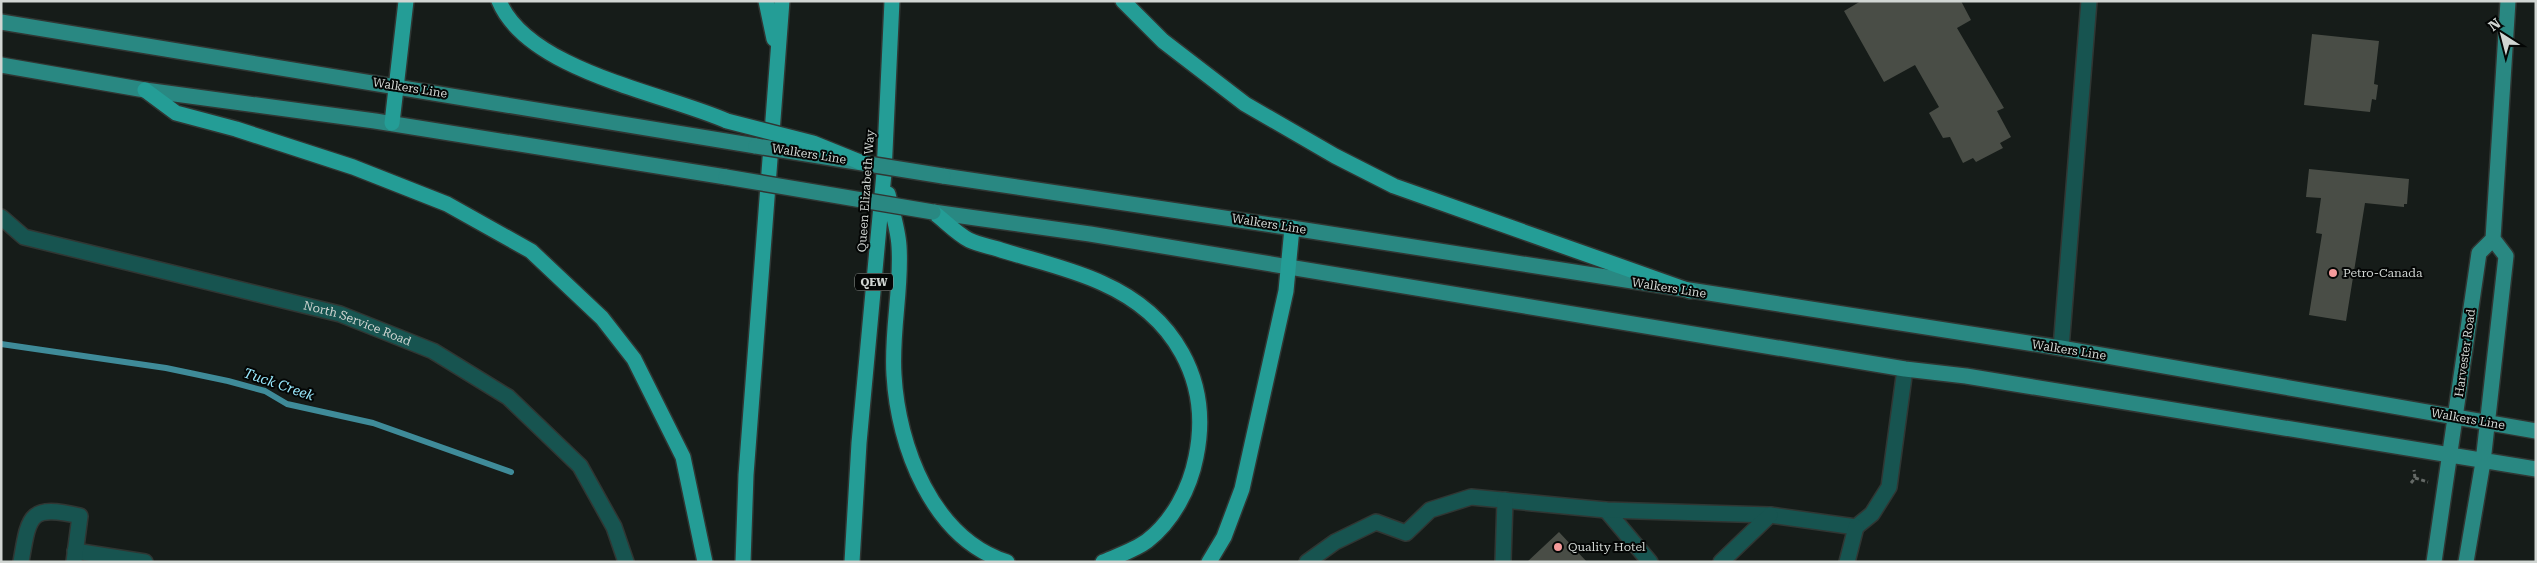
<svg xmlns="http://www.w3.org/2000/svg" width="2537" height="563" viewBox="0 0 2537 563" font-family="'Roboto Serif',serif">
<rect width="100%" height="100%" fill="#161c19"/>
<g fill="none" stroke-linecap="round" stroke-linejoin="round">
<path stroke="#3f8b99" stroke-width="6" d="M1,344l165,24 62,13 37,10 22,13 86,19 138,49"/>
</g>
<path fill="#494d46" d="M1861,1h100l10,19 -14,8 47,80 -7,3 14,26 -11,6 3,5 -27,14 -3,-4 -10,5 -13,-26 -7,1 -14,-25 10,-6 -24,-42 -31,17 -40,-71z
M2312,34l67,7 -5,43 4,1 -2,15 -4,-1 -2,13 -66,-7z
M2309,169l100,10 -2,25h-3v3l-39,-4 -19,118 -37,-6 13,-81 -6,-1 5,-35 -15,-1z
M1559,532l28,30h-60z"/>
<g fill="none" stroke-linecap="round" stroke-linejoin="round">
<g stroke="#303633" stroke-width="18">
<g id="minor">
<path id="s1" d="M1,217l23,20 316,77 93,37 75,46 72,69 34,61 12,35"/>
<path d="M2061,348l28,-347"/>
<path d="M1606,510l44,52"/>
<path d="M75,551l70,11"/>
<path d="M21,562c8,-47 8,-58 59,-46l-6,46"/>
<path d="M1307,562l28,-20 41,-20 30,11 24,-23 41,-13 135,13 164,5 86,12 16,-13 17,-27 16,-118"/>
<path d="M1503,562l2,-62"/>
<path d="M1721,562l49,-47"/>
<path d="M1847,562l9,-35"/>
</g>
</g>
<g stroke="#303633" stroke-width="18">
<path id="major" d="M1,22l755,124
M1,65l144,25 230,31 351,56
M943,176l349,52 769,120 475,83
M933,212l157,22 815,135 61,7 570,93
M2434,562l45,-309 14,-14 15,-238
M2466,562l17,-100 23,-206 -13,-17"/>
</g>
<g stroke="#303633" stroke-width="18">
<path id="highway" d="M499,1c29,70 165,92 228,120
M766,1l8,38
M1123,1l40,40 82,63 90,52 59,30 296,105
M145,90l31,23 60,16 117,38 94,37 84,47 71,67 32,41 49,98 22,105
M392,123l14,-122
M888,194c4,17 10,35 11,52 3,42 -8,86 -5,129 4,71 38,163 113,187
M933,212c11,8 23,21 36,28 8,4 19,6 29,9 34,11 72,19 104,34 72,32 110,97 94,174 -6,31 -23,64 -49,84 -12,9 -30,15 -44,21
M743,562l3,-87 36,-474
M852,562l7,-119 25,-270 8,-172
M1209,562l15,-25 18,-48 44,-198 6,-63"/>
</g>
<path stroke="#646966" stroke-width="3" stroke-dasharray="4 2.5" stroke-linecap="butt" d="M2415,478l13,4
M2411,483l4,-5 -1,-8"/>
<use href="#minor" stroke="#175450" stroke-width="15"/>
<use href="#major" stroke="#298882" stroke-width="15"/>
<use href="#highway" stroke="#249d96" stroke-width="15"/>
<g stroke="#303633" stroke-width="18" stroke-linecap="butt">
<path id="major-bridge" d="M756,146l187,30
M726,177l207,35"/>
</g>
<g stroke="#303633" stroke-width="18" stroke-linecap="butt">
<path id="highway-bridge" d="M727,121l86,22 47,19"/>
</g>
<use href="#major-bridge" stroke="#298882" stroke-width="15"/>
<use href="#highway-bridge" stroke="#249d96" stroke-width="15"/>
</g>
<g fill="#f59b9b" stroke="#040605" stroke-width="2">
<circle cx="2333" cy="273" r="5"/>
<circle cx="1558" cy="547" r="5"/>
</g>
<g text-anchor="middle" stroke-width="4" stroke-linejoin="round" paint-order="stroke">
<rect fill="#040605" stroke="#949895" stroke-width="1" x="855" y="273.5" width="38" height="17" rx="4"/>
<g font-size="11" font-weight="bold" fill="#d1d6d3">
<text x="874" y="286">QEW</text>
</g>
<g font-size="12" fill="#d1d6d3" stroke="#040605">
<text transform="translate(410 88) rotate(9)" y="4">Walkers Line</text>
<text transform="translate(809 154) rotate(9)" y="4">Walkers Line</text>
<text transform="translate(866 191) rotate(-86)" y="4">Queen Elizabeth Way</text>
<text transform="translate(1269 224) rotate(9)" y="4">Walkers Line</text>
<text transform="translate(1669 288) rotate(9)" y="4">Walkers Line</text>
<text dy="4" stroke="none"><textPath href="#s1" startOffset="375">North Service Road</textPath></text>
<text transform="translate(2069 350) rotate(9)" y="4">Walkers Line</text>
<text transform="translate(2465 353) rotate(-82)" y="4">Harvester Road</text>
<text transform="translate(2468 419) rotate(10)" y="4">Walkers Line</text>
</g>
<g font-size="12" fill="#d1d6d3" stroke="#040605" text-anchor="start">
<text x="2343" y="277">Petro-Canada</text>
<text x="1568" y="551">Quality Hotel</text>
</g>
<g font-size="14" font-style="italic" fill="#99e9fe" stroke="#040605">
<text transform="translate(279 384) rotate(19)" y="5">Tuck Creek</text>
</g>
</g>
<rect width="2537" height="563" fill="none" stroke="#d1d6d3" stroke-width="5"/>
<g transform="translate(2502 35) rotate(324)" stroke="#040605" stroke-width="4" paint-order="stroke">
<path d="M0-4L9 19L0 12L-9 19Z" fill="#d1d6d3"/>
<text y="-8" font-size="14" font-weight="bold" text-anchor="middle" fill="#d1d6d3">N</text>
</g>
</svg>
